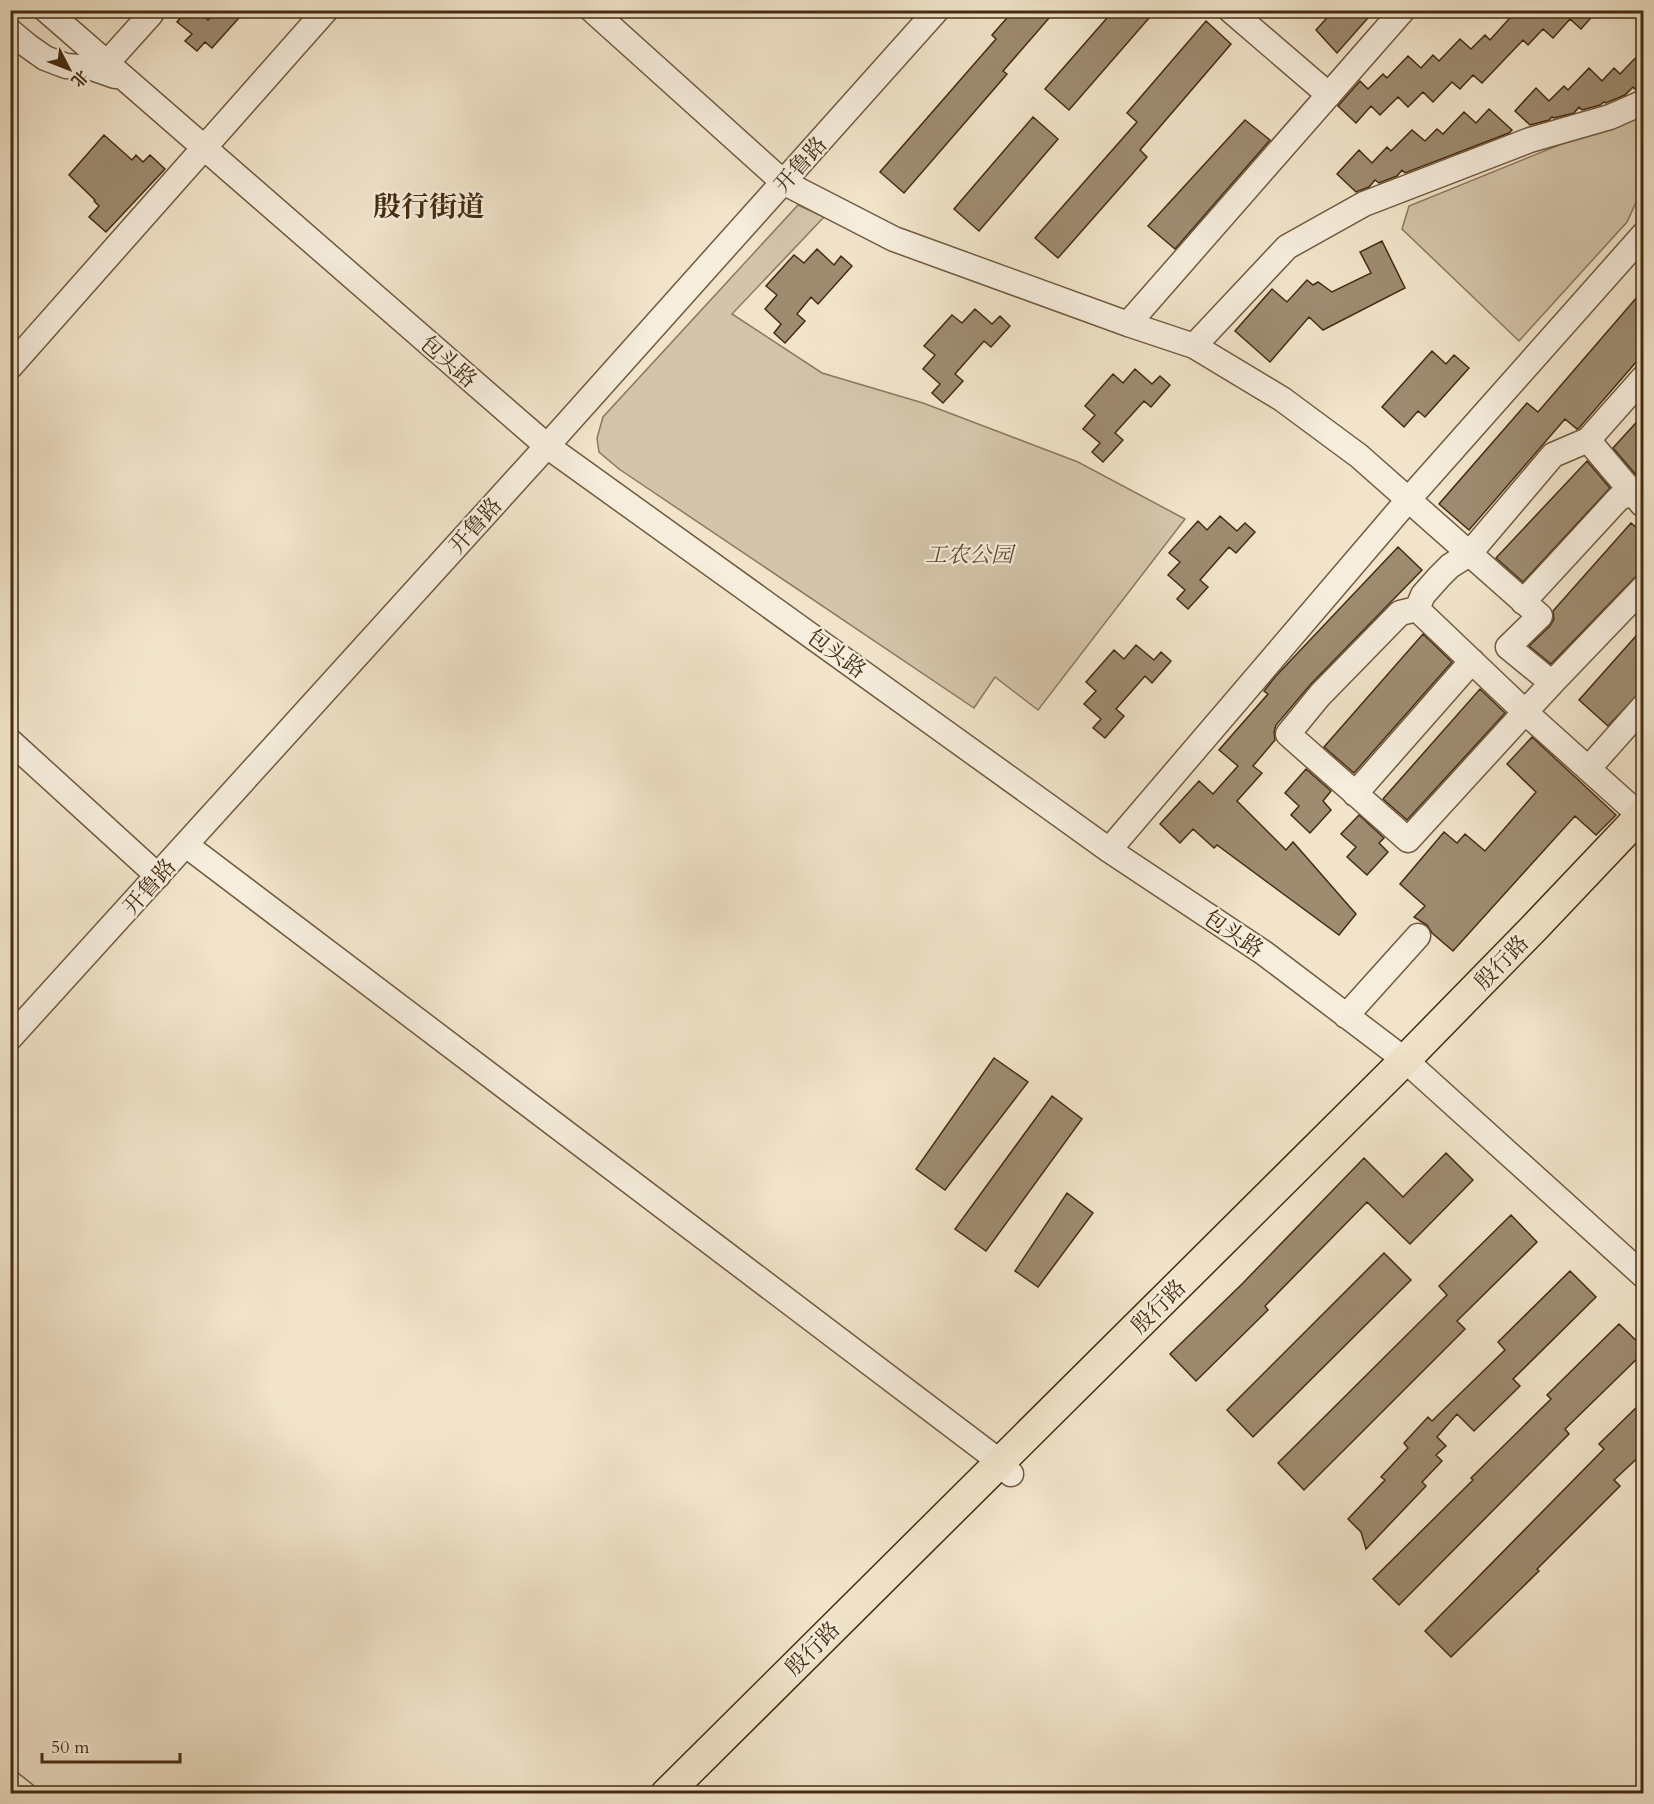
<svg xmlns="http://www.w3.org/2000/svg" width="1654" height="1804" viewBox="0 0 1654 1804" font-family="Cardo,'Noto Serif SC',serif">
<rect width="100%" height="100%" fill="#f1e4ca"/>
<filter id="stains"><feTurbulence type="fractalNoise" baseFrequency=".00333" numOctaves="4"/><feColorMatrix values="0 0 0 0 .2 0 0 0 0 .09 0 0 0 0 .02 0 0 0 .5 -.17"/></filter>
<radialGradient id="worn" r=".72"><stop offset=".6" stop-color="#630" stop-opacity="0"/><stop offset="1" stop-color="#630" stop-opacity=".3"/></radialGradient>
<path fill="#d4c5aa" stroke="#8c785d" stroke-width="1.5" d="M1643,111v76l-16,35 -108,119 -117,-112 7,-23z
M798,205l26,12 -92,97 90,59 101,30 155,59 107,57 -147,191 -43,-33 -21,31 -355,-239 -20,-17 -2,-14 6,-21z"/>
<path fill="#9e8c71" stroke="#452c10" stroke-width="1.5" d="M187,10h9l12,10 8,-10h30l-34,38 -7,-6 -8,9 -12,-10 7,-7 -15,-12z
M1014,10h42l-53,61 4,3 -103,119 -24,-21 116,-133 -4,-4z
M1114,10h42l-87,100 -24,-21z
M1334,10h41l-38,43 -21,-23z
M1517,10h81l-17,19 -11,-10 -17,19 -10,-9 -15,16 -5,-5 -41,43 -9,-8 -13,14 -8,-7 -19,20 -10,-10 -15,15 -10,-10 -18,18 -9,-9 -15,17 -18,-17 22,-25 8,8 15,-15 4,4 21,-22 13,12 12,-13 6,6 21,-22 11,10 14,-14 5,5z
M1206,21l25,23 -91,106 7,7 -89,101 -23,-20 102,-116 -10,-9z
M1644,49v39l-8,2 -3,-3 -8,8 -19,8 -2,-1 -4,3 -18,5 -3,-3 -5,6 -20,5 -2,-1 -3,3 -19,5 -15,-14 21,-23 13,13 15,-15 4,4 21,-22 13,13 12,-13 6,6z
M1489,109l23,21 -3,3 -104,40 -3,-3 -5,6 -18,7 -4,-3 -6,7 -13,5 -19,-18 22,-24 13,13 15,-16 4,4 21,-21 13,11 12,-12 6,5 21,-22 12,11z
M1033,117l25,22 -79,92 -25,-22z
M1245,120l25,20 -95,109 -27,-23z
M104,135l28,25 4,-5 7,7 7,-7 15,14 -59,63 -17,-15 10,-11 -5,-5 1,-1 -26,-25z
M1382,241l23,47 -82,42 -14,-13 -39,45 -35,-31 37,-42 15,13 20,-22 6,5 5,-3 14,10 39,-19 -11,-21z
M817,249l17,16 7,-9 11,10 -34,38 -7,-7 -14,17 8,7 -20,22 -11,-10 7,-9 -16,-15 12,-14 -11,-9 28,-31 10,8z
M1644,289v64l-65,75 -2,1 -12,-10 -96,111 -30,-26 88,-101 11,9z
M975,309l17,15 8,-8 10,10 -19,21 -7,-6 -29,33 8,7 -20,22 -11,-10 8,-9 -17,-15 12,-14 -11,-9 28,-31 10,8z
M1432,351l14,13 8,-9 15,13 -44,49 -7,-6 -14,16 -22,-20z
M1135,369l17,15 8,-8 10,9 -19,22 -7,-6 -29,32 8,7 -20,22 -11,-10 8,-9 -17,-14 12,-14 -10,-9 28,-32 10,9z
M1644,414v61l-7,1 -24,-28z
M1587,461l23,27 -87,94 -27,-24z
M1220,516l17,15 8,-8 10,9 -19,21 -7,-6 -29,33 8,7 -20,22 -11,-10 8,-9 -17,-15 12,-13 -11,-9 29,-32 9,9z
M1631,523l13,11v34l-93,96 -22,-18 21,-20 4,-7 -1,-8z
M1398,547l24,23 -112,115 -34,40 -2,7 1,8 -22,26 9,7 -25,28 49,49 7,-8 63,72 -17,21 -122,-90 -3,3 -21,-19 -13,14 -20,-19 39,-43 14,13 25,-28 -19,-16 49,-56 -4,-3 11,-14z
M1644,627v61l-36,38 -29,-26z
M1423,634l29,28 -98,111 -30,-26z
M1136,645l18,15 7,-8 10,9 -19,22 -7,-7 -29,33 8,7 -19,22 -12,-10 8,-9 -17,-15 12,-13 -10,-9 28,-32 10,9z
M1480,689l25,24 -98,107 -24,-21z
M1532,737l84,78 -20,20 -21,-19 -122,135 -21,-18 -5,-8 -13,-8 11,-11 -25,-22 44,-52 13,11 8,-9 20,17 51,-59 -29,-28z
M1306,769l25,22 -8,10 8,9 -21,23 -19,-18 8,-9 -14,-13z
M1359,815l25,23 -5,5 9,9 -21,23 -20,-18 9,-10 -15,-13z
M994,1058l34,24 -83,108 -29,-21z
M1052,1096l30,23 -96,132 -31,-22z
M1446,1153l27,27 -63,64 -43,-42 -102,104 3,4 -72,71 -26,-27 72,-70 122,-126 39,39z
M1067,1193l26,20 -55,74 -23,-16z
M1511,1215l26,27 -80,79 8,8 -161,161 -26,-27 169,-168 -8,-9z
M1384,1253l27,27 -158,157 -26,-27z
M1570,1271l26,26 -83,82 7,7 -46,45 -17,-17 -20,23 9,9 -10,9 6,6 -20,21 4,4 -60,63 -5,-17 -13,-13 37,-39 -4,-3 27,-29 -4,-5 24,-26 4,4 73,-71 -7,-8z
M1619,1324l25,24v4l-79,77 4,5 -170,171 -26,-26 100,-99 -2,-2 80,-79 -4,-4z
M1644,1400v52l-30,28 6,6 -83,83 2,2 -88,86 -26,-26 179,-182 -5,-5z"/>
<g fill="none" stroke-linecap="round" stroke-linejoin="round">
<g stroke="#705a3e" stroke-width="27">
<path id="minor" d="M46,10l501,436 562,404 155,103 141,107 239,216
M592,10l191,172 111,57 234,85 66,22 88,53 77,57 181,160 -32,31 44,36 -27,29 119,107
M1230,10l99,85
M10,31l18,15 17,12 21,8 26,2 23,8
M106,64l45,-50
M1128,324l275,-314
M1194,346l93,-99 77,-43 166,-64 80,-23 34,-15
M10,367l316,-357
M1588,440l54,64
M1523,602l96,-104 25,-9
M1417,609l-17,4 -80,82 -32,39 120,106 117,-128 -108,-103 6,-14 16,-18 11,-11 19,-12 84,-99 35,-15 56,-63
M1552,683l92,-96
M10,741l148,135
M1588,769l56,-63
M1355,794l117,-133
M186,845l813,616 12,13
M1109,850l299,-350 236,-266
M1346,1016l72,-80
M10,1038l537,-592 390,-436
M10,1783l14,11"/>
</g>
<g stroke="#452c10" stroke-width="33">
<path id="major" d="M666,1794l739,-734 130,-133 109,-115"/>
</g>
<use href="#minor" stroke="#f6eddd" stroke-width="24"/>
<use href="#major" stroke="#f1e4ca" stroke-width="30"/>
</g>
<g text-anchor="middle" stroke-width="4.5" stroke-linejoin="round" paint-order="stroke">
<g font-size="22" fill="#452c10" stroke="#f6eddd">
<text transform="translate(800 164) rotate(-48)" y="8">开鲁路</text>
<text transform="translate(449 361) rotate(41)" y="8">包头路</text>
<text transform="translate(475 525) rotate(-48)" y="8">开鲁路</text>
<text transform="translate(837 653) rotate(36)" y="8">包头路</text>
<text transform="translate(149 886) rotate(-48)" y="8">开鲁路</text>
<text transform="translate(1234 933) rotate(34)" y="8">包头路</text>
<text transform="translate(1501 962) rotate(-46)" y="8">殷行路</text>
<text transform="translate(1158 1306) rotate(-45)" y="8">殷行路</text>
<text transform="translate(812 1648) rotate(-45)" y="8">殷行路</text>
</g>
<g font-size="22" font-style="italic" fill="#624b2f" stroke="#f6eddd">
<text x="969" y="562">工农公园</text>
</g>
<g font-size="28" font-weight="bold" fill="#452c10" stroke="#f6eddd">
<text x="429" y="216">殷行街道</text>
</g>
</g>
<rect width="1654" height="1804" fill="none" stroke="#f1e4ca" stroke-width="36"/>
<rect x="12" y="12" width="1630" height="1780" fill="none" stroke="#452c10" stroke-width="3"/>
<rect x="18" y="18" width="1618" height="1768" fill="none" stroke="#452c10" stroke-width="1.5"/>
<g transform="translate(69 69) rotate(132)" stroke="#f6eddd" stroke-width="4.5" paint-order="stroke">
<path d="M0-4.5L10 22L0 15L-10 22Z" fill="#452c10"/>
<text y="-9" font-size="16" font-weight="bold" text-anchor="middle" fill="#452c10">北</text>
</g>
<path d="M42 1753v9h138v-9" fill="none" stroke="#452c10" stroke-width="3"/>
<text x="51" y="1753" font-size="18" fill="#452c10" stroke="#f6eddd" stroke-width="4.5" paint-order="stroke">50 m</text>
<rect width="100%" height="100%" filter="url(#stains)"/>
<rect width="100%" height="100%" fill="url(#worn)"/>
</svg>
